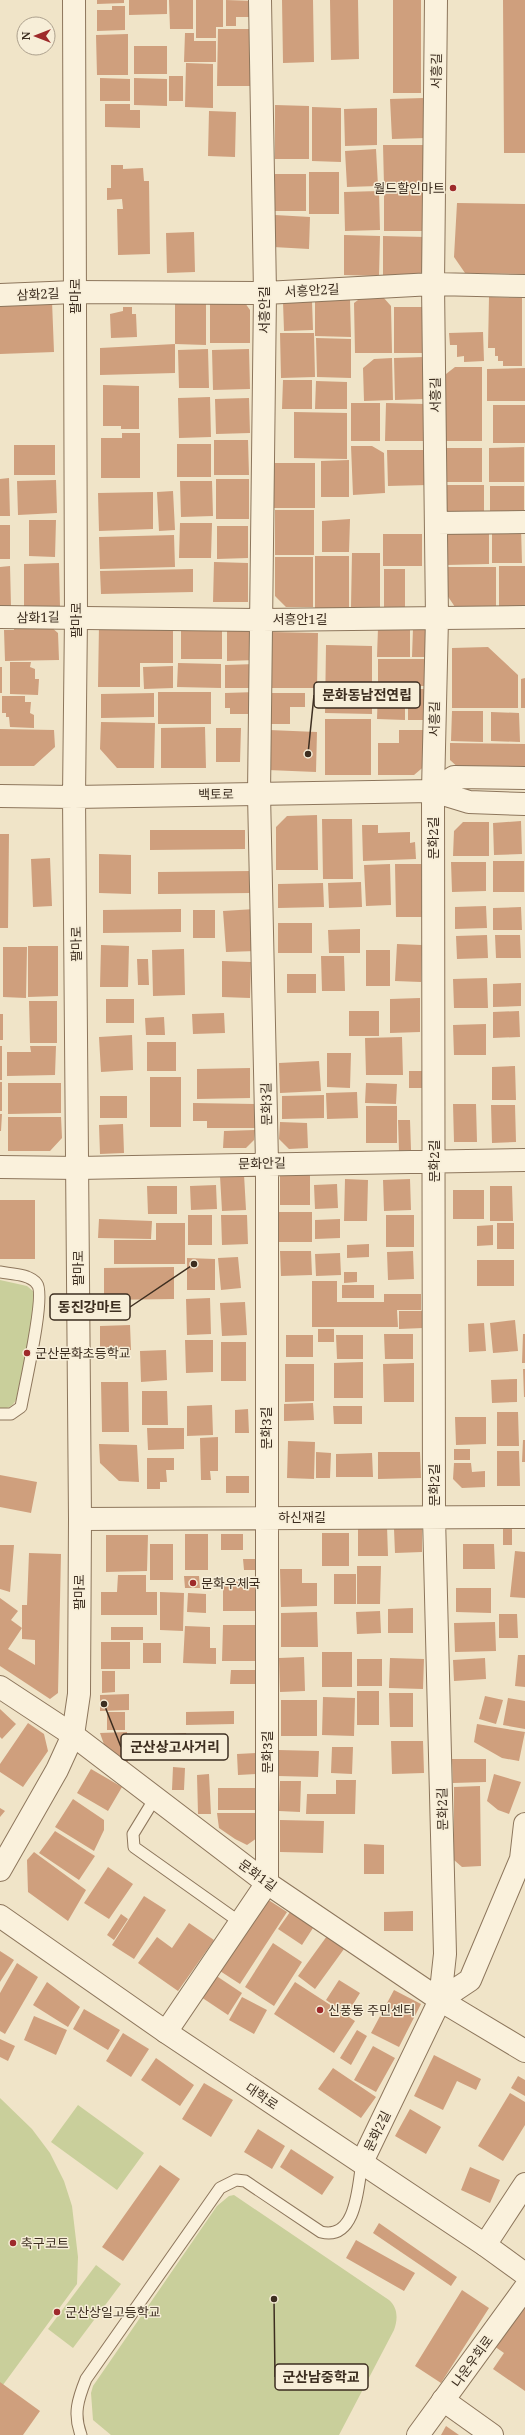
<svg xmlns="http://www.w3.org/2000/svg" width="525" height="2435" viewBox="0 0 525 2435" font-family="'Noto Serif','Noto Sans KR',serif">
<rect width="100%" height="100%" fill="#f0e4c8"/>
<path fill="#c9cf9b" d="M0,1280l27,6 7,6v22l-18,86c-4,7 -8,9 -16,8z
M0,2098l32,31 18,24 14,28 8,25 6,51 -1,27 -77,105z
M78,2105l66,48 -27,37 -66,-48z
M234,2195l155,105c9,8 9,19 5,30l-55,105h-228l-18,-15 -2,-27 2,-7 124,-180 12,-10z
M96,2265l25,19 -48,64 -25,-19z"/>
<path fill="#cf9f7d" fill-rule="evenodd" d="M97,0h27v3l-27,1z
M129,0h38v14l-38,1z
M169,0h24v29h-23z
M196,0h27v27h-7v11h-20z
M226,0l28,1v16h-18v9h-10z
M282,0h31l1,62 -31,1z
M330,0h28l1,59 -28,1z
M393,0h28v93h-28z
M503,0h22v153h-21z
M112,6h13v24l-28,1v-21h15z
M218,29h34v57h-35z
M185,33h9v8h22v21h-32z
M128,34v41h-31l-1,-40z
M134,46h33v28h-33z
M186,63l27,1v44l-28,-1z
M169,76h14v25h-14z
M100,78l30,1v22h-30z
M134,78l33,1v27l-33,-1z
M424,98l2,40 -34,1 -2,-40z
M105,104h25v6h10v18l-35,-1z
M275,105l34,1v53h-34z
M312,107l29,1v54l-29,-1z
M377,108v37l-32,1 -1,-37z
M209,111l27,1 -1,45 -27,-1z
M383,145h41l1,40h-41z
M376,149l2,37 -31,1 -2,-36z
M111,165h12v4l20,-1 1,13h5l1,73 -32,1 -1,-46h6l-1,-10 -15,1v-12h4z
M309,172h30v42h-30z
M275,174h31v37h-31z
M379,191l1,39 -35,1 -1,-39z
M424,191v40h-40v-39z
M457,203l68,1v70l-60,-1 -11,-16z
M275,215l35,2 -1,32 -36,-2z
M194,232l1,40 -28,1 -1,-40z
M344,235l36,1 -1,40 -35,-1z
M383,236l43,1v31l-11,10 -32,-1z
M210,296h30l10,14v33h-40z
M175,297h31v48l-31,-1z
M362,297h21l8,9 1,47h-37l-1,-50z
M489,297l33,1v68h-19v-5h-5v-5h-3v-8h-7z
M315,299h35l1,38 -36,-1z
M52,301l2,51 -54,2v-51z
M312,301l1,29 -29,1 -1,-29z
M123,307h9v7h4l1,23 -26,1 -1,-24 13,-3z
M394,307h31v46h-31z
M483,332l1,29 -20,1v-6l-7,1v-12h-7l-1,-12z
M280,333h34l1,44 -34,1z
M316,338l35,1v39l-34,-1z
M175,344v29l-75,2v-27z
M208,349l1,39h-30l-1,-38z
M249,349l1,40 -37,1 -1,-40z
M424,357l1,42 -30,1 -1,-42z
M392,358l1,42 -29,1 -1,-33 11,-9z
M455,367h27v74h-36v-67z
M525,368v33h-38v-32z
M283,380h29v29h-30z
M316,381l31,1v27h-32z
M103,385l36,1v43h-18v-3h-18z
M210,397l1,40 -32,1 -1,-40z
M249,398l1,35 -34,1 -1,-35z
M351,403h29v38h-29z
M386,403l40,1v37h-41z
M493,405h32v38h-32z
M294,412l53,1v46l-53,-1z
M122,433h18v45h-39v-40h21z
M214,440h34l1,35h-35z
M177,444h34v33h-34z
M14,445h41v30h-41z
M351,446h21l12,7 1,40 -32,2z
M524,447v35h-35v-34z
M445,448h37v34h-37z
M387,450h40l1,35 -40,1z
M349,460v37h-28v-36z
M274,463h41v45h-41z
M9,478l1,38h-10v-37z
M216,479h33v40h-33z
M56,480l1,33 -39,2 -1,-34z
M180,481h32l1,35 -32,1z
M445,485h39v33h-39z
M490,486h34v32h-34z
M173,491l2,39 -16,1 -2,-39z
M153,492v37l-54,2 -1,-38z
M275,510h39v45h-39z
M350,519l-1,33h-27v-31z
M29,520h27l-1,37 -26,-1z
M180,523h32l-1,35h-32z
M0,525h10v34h-10z
M217,526h31v32l-31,1z
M489,527v37l-43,1v-36z
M492,528h29l1,35h-30z
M383,534h39v32h-39z
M174,535l1,32 -75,2 -1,-32z
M352,553h28v54h-29z
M315,556h34v52h-34z
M275,557h38v50h-27l-11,-11z
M214,562l34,1v39h-35z
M59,563l1,44h-36v-43z
M10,566l1,40h-11v-39z
M499,566h26v40h-26z
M447,567h49v40h-41l-8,-12z
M193,569v23l-92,2 -1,-23z
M384,569h21v38h-21z
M44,621l14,12 1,27 -54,1 -1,-31h10v-8z
M99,625l74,1v37h-33v24h-42z
M378,628h32v29h-33z
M413,628h15l1,29h-17z
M181,629h41v30h-41z
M257,630l1,30 -31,1v-30z
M272,632l46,1 -1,55h-47z
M326,645l46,1v68l-47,-1z
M488,647l30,28v33h-66v-60z
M378,659h50v27h-50z
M10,662h21l-1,5 5,2v10h4l-1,16 -28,-1z
M178,663l43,1v24l-44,-1z
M260,664v24h-35v-23z
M173,666v22l-29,1 -1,-22z
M0,667h2v26h-2z
M525,678v30h-4v-29z
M378,688h27v32l-28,-1z
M408,689h20l-1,31h-19z
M158,692h53v32h-53z
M259,692l1,22h-30v-6h-5v-15z
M154,693v24l-53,1v-24z
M269,693h36v14h-15v17h-21z
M2,696h23v6h6l-1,11 4,2v13l-24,-1 -1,-10h-3v-4h-4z
M452,711h31v31l-32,-1z
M491,712l28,1 1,29 -29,-1z
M325,719h46v56h-46z
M101,722l54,1 -1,45h-37l-17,-19z
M205,727l1,41h-45v-40z
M216,728h25l-1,34h-24z
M0,729l54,1 1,17 -21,19h-34z
M269,730l48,2 -1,40 -48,-2z
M399,730h28v34l-13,11h-36v-32h21z
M450,743l75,1v26h-64l-11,-10z
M317,815l1,55h-42v-43l11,-11z
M322,819h30l1,60h-30z
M521,821l1,33 -28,1 -1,-32z
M463,822h26v34h-36l1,-25z
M362,825h16v8l32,-1v11l5,-1 1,17 -53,2z
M150,830h95v19l-95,1z
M0,834h9l-1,94h-8z
M99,854l32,1v39l-32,-1z
M50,858l2,48 -19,1 -2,-48z
M493,861h31v31h-31z
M451,862h35v29l-34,1z
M390,864l1,41 -25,1 -2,-41z
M395,864h28v53h-27z
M251,871v22l-93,1v-22z
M361,882l1,25 -33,1 -1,-25z
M323,883l1,24 -46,1v-24z
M486,906l1,22 -32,1v-22z
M521,907l1,23h-29v-22z
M181,909v23l-78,1v-23z
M255,909l2,42 -31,1 -3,-41z
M193,910h22v28h-22z
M278,923h34v30h-34z
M360,929v24h-31l-1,-23z
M487,935l1,23 -31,1 -1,-23z
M495,935h25l1,23h-25z
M397,944l25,1 -1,37 -26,-1z
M101,945l28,1 -1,41h-28z
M28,946h30v50l-30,1z
M3,947h24l-1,51 -23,-1z
M184,949l1,46 -32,1 -1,-46z
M366,950h24v36h-24z
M321,956h23l1,35h-23z
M137,959h11l1,26h-11z
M222,961l29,1 -1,36 -28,-1z
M287,974h29v19h-29z
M487,978l1,30h-34l-1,-29z
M521,983v23l-28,1v-23z
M420,998v34l-30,1v-34z
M106,999h28v24h-28z
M29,1001h28v42h-27z
M349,1011h30v25h-30z
M519,1011l1,26 -27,1v-26z
M224,1013l1,20 -32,1 -1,-20z
M0,1014h3v26h-3z
M164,1017l1,18h-19l-1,-17z
M486,1024v31h-32l-1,-30z
M132,1035l1,35 -32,2 -2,-35z
M402,1037l1,38h-37l-1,-37z
M147,1042h29v29h-29z
M0,1046h2v34h-2z
M30,1046h26l-1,29 -48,1v-24h24z
M327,1053h24l-1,35 -23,-1z
M319,1061l2,30 -41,2 -1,-30z
M515,1066l1,34h-24v-33z
M250,1068v30l-53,1v-30z
M409,1071h16l-1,17h-15z
M150,1077h31v50h-31z
M0,1082h2v29h-2z
M8,1083h53v30l-53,1z
M366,1083l31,1 -1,20 -31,-1z
M357,1092l1,26 -31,1 -1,-26z
M324,1095v23l-42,1v-23z
M100,1096h27v22h-27z
M193,1103l62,1v24h-48v-7h-14z
M453,1104h23l1,38h-23z
M491,1105h24l1,37 -24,1z
M366,1106h31v37h-31z
M0,1114h2l-1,17h-1z
M8,1117h53l1,21 -12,13h-42z
M398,1120h12l1,30 -12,1z
M280,1122l27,1 1,25 -19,1 -10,-10z
M123,1124l1,29 -24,1 -1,-29z
M255,1130l-1,10 -8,8h-23l1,-17z
M244,1174l2,36 -24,1 -2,-35z
M280,1175h30v30h-30z
M345,1179l23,1 -1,41h-23z
M410,1179l1,31 -27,1 -1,-31z
M337,1184l1,24 -23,1 -1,-24z
M216,1185l1,24 -26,1 -1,-24z
M147,1186h30v28h-29z
M490,1186h22l1,35h-23z
M453,1190h31v29h-31z
M0,1200h35v59h-35z
M278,1212h34v30h-34z
M188,1215h24v30h-24z
M221,1215h26l1,29 -26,1z
M386,1215h28v32h-28z
M99,1219l53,2 -1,18 -53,-1z
M340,1219v19l-25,1v-19z
M156,1223h29v41h-71v-24h42z
M497,1223h17v26h-17z
M493,1225v20l-16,1v-20z
M369,1244v13l-22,1v-13z
M280,1251h31l1,24 -31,1z
M413,1251l1,28 -26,1 -1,-28z
M340,1253l1,22 -25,1 -1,-22z
M238,1257l3,31 -20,2 -3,-32z
M187,1258l28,1v31h-28z
M477,1260h37v26h-37z
M174,1267v32l-70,1v-32z
M344,1272h13v10l-13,1z
M312,1281h25v21h47v-8h37v16h-24l1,17h-86z
M342,1285h32v13h-32z
M210,1298l1,36 -24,1 -1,-36z
M245,1302l2,33 -25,1 -2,-33z
M399,1311h24v17l-24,1z
M515,1320l3,31 -25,2 -3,-30z
M484,1323l2,28 -17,1 -1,-28z
M130,1325l1,25 -31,1v-25z
M318,1329h16v13h-16z
M384,1334h29v25h-28z
M523,1334h2v29h-3z
M286,1335h27v22h-27z
M336,1335h27v24h-26z
M185,1340h28v32l-27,1z
M221,1342h25v39h-25z
M166,1350l1,30 -26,2 -1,-31z
M363,1362v36h-29v-35z
M414,1363v39h-30l-1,-38z
M285,1364h29v37l-29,1z
M523,1369h2v28h-1z
M517,1379v23l-25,1 -1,-23z
M101,1382h27l1,50h-27z
M142,1391h25l1,34h-26z
M313,1403l1,17 -30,1v-17z
M212,1405l1,30 -26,1v-30z
M333,1406h29v18h-28z
M248,1409l1,24h-14v-23z
M497,1412h21l1,34h-22z
M455,1417h31v27l-30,1z
M147,1428h37v21l-36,1z
M218,1437v34h-8l1,9h-10l-1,-42z
M523,1440h2v22h-3z
M288,1441l27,1 -1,37 -27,-1z
M99,1444l38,1 2,37 -20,-1 -19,-18z
M454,1449h16v11h-16z
M497,1451h22l1,35h-23z
M316,1452l15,1 -1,25h-14z
M378,1452h42l1,26 -43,1z
M372,1453l1,24h-37v-23z
M147,1458h27v12h-8l1,12h-7v7h-13z
M454,1463h17l1,9 13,-1v16l-23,1 -9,-9z
M0,1475l37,7 -6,31 -31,-6z
M226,1476h23v17h-23z
M387,1526l1,30h-30v-29z
M394,1529h28v23l-27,1z
M503,1529h9v16h-9z
M322,1533h27v33h-27z
M185,1534h23v36h-23z
M221,1534h22v16h-22z
M106,1535h42l-1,36 -41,1z
M150,1544h23v36h-23z
M463,1544h31l1,25h-32z
M0,1545h14l-4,47 -10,-3z
M515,1551l10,1v46l-15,-1z
M29,1553l32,1 -3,139 -8,6 -50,-33v-68l18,13 -7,9 11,8v-23h5zM22,1628v11l13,1v25l-27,-16z
M243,1559h14v11h-13z
M357,1566h24l-1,38h-23z
M280,1569h22v14h15v23l-36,1z
M334,1574h22v30h-22z
M118,1575h28v17h11v23h-56v-23h16z
M184,1576h15l1,12h-15z
M223,1581h32v30h-32z
M456,1588h35v25l-35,-1z
M160,1592l24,1 -1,38 -23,-1z
M188,1593l18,1v19l-19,-1z
M413,1608v25h-25v-24z
M380,1611l1,22 -24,1 -1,-22z
M317,1612l1,35h-37v-34z
M499,1614h18l1,24h-19z
M495,1622l1,29 -41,1 -1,-29z
M223,1625h37v36h-38z
M185,1626l25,1v21h6v16l-33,-1z
M111,1627h32v13h-32z
M101,1642h29v27h-29z
M143,1643h18v20h-18z
M322,1652h30v35h-30z
M518,1655h7v32l-10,-1z
M304,1657l1,34 -25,1 -1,-34z
M390,1658l34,1 -1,30 -34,-1z
M485,1658l1,21 -32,2 -1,-21z
M357,1659h25v27h-25z
M231,1670h27v14h-28z
M102,1671h13v21l-13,1z
M357,1691h22v34h-22z
M389,1693h24v34h-23z
M129,1694v16l-29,1v-16z
M485,1696l18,4 -7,24 -17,-5z
M323,1697l32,1 -1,38 -32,-1z
M508,1698l17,3v28l-22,-4z
M281,1700h36v36h-36z
M0,1709l16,15 -14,15 -2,-2z
M234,1711v13l-48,1v-13z
M107,1712h18v18h-18z
M28,1723l16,11 4,17 -25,36 -23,-15v-8z
M477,1724l48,8 -6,29 -17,-3 -28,-16z
M127,1732l1,31 -21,-10 -7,-20z
M186,1733l2,23 -15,1 -3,-23z
M391,1741h32l1,32 -32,1z
M332,1747h21l-1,27 -21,-1z
M278,1750l41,1 -1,26 -40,-1z
M256,1753l1,21 -19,1 -1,-21z
M452,1759h34v23l-33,1z
M173,1767l12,1 -1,22h-12z
M91,1769l31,18 -14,24 -31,-18z
M209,1774l2,40h-13l-1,-39z
M494,1774l27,8 -12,32 -11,-4 -11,-9z
M336,1780h20l-1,34h-49l1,-20h29z
M280,1781h21l-1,31 -21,-1z
M480,1786l1,80 -19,1 -8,-7v-73z
M218,1788h39v22h-39z
M73,1799l31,21v10l-10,21 -39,-24z
M0,1808l5,3 -5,6z
M217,1813h40v25l-10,7 -12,-6 -16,-11z
M280,1820l44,1 -1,32 -43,-1z
M55,1831l40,25 -16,24 -40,-27z
M364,1844l20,1v29h-20z
M34,1852l52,38 -18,31 -40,-29 -1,-32z
M108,1867l25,17 -24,35 -25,-16z
M144,1896l22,14 -32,49 -22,-14z
M267,1899l20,13 -47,72 -20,-13z
M413,1911v20h-29v-19z
M290,1912l23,16 -11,17 -24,-16z
M121,1914l7,5 -14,21 -7,-5z
M189,1923l25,17 -36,51 -40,-28 19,-26 15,11z
M327,1936l17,13 -29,40 -17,-13z
M273,1943l29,19 -28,44 -29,-19z
M0,1951l14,9 -14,22z
M17,1963l21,14 -33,57 -5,-3v-38z
M215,1975l27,18 -14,22 -27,-18z
M339,1980l21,13 -13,21 -21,-14z
M47,1982l33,25 -12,20 -35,-22z
M295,1982l60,39 -21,32 -60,-39z
M394,1990l27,14 -22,43 -28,-14z
M242,1997l25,13 -13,24 -25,-14z
M84,2009l36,21 -12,20 -35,-21z
M34,2016l33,14 -11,25 -32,-15z
M357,2030l10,6 -16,29 -11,-7z
M123,2033l26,16 -18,28 -25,-16z
M0,2039l15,7 -7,15 -8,-4z
M373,2046l22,12 -19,34 -22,-12z
M434,2055l47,24 -5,11 -19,-9 -14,29 -29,-14z
M156,2058l38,27 -14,21 -39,-26z
M333,2068l43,29 -15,21 -43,-29z
M518,2076l7,4v16l-14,-8z
M204,2083l29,17 -22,37 -29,-18z
M510,2093l15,9v23l-22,36 -25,-15z
M410,2109l31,18 -15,27 -31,-18z
M258,2129l27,17 -13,23 -28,-17z
M291,2149l43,28 -12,18 -42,-28z
M160,2165l20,14 -57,82 -21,-14z
M470,2167l30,13 -10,23 -29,-13z
M379,2223l78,54 -6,9 -78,-53z
M356,2240l59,33 -11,18 -58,-33z
M462,2290l27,18 -48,75 -26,-17z
M522,2306l3,3v82l-32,-22 11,-16 -10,-7z
M0,2382l40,29 -17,24h-23z
M446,2426l13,9h-18z"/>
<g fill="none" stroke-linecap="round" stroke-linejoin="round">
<g stroke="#8d765c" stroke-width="13">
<path id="service" d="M0,1272c11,2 30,2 37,12 9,11 -13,105 -16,123l-10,7h-11
M155,1798l-22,36 1,13 107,76
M81,2435c-8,-21 -3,-36 5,-56l134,-191 16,-8 9,1 76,51c36,9 37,-47 41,-70"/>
</g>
<g stroke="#8d765c" stroke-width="24">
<path id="minor" d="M0,295l75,-3 190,1 168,-9 92,2
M436,523l89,-1
M0,617l262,3 263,-3
M0,1167l78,1 447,-8
M80,1519l445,-2
M0,1687l73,48 194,148 173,117 85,51
M440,2000l30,-20 51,-121 4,-35
M166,2032l101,-149v-720l-8,-369 6,-501 -5,-293
M362,2162l78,-162 5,-46 -11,-437 -1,-726 4,-173 -4,-334 3,-284
M485,2245l40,-61
M443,2400l49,35"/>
</g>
<g stroke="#8d765c" stroke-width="24">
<path id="tertiary" d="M433,791l21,-14 71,1
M0,796l74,1 359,-6 36,11 56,2
M0,1870l57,-100 16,-35 6,-41 1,-175 -6,-722 2,-181 -2,-616
M0,1916l166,116 319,213 40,29
M418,2435l107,-147"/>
</g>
<use href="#service" stroke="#faf1dc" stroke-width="11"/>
<use href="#minor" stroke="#faf1dc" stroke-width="22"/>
<use href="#tertiary" stroke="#faf1dc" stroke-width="22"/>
</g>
<g fill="#9e2a2b" stroke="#f7eed8" stroke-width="1.5">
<circle cx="453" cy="188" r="4"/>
<circle cx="27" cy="1353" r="4"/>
<circle cx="193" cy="1583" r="4"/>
<circle cx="320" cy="2010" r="4"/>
<circle cx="13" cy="2243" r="4"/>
<circle cx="57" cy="2312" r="4"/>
</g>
<g text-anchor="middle" stroke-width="3" stroke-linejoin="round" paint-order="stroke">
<g font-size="13" fill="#3d2e20" stroke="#f7eed8">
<text transform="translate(436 71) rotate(-89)" y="5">서흥길</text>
<text transform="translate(312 290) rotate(-3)" y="5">서흥안2길</text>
<text transform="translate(38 294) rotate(-3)" y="5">삼화2길</text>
<text transform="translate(75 296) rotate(-90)" y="5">팔마로</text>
<text transform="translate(264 310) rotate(-90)" y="5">서흥안길</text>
<text transform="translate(435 395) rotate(-91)" y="5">서흥길</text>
<text transform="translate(38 617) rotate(-1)" y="5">삼화1길</text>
<text x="300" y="624">서흥안1길</text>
<text transform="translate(76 620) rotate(-90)" y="5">팔마로</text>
<text transform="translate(434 719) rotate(-89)" y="5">서흥길</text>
<text transform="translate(216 794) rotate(-1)" y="5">백토로</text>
<text transform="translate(433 838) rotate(-90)" y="5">문화2길</text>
<text transform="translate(76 944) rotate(-91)" y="5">팔마로</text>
<text transform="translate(266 1104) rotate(-91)" y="5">문화3길</text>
<text transform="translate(434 1161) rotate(-90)" y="5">문화2길</text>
<text transform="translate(262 1163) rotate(-1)" y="5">문화안길</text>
<text transform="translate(78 1268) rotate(-90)" y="5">팔마로</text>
<text transform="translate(266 1428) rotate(-90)" y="5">문화3길</text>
<text transform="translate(434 1485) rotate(-90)" y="5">문화2길</text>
<text x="302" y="1522">하신재길</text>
<text transform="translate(79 1592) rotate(-90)" y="5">팔마로</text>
<text transform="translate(267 1752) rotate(-90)" y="5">문화3길</text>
<text transform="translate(442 1809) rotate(-91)" y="5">문화2길</text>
<text transform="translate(258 1875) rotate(36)" y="5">문화1길</text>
<text transform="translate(262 2096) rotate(34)" y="5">대학로</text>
<text transform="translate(377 2131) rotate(-64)" y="5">문화2길</text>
<text transform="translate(472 2361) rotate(-54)" y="5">나운우회로</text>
</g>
<g font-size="13" fill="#3d2e20" stroke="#f7eed8" text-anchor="start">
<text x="445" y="193" text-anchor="end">월드할인마트</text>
<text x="35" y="1358">군산문화초등학교</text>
<text x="201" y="1588">문화우체국</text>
<text x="328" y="2015">신풍동 주민센터</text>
<text x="21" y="2248">축구코트</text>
<text x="65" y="2317">군산상일고등학교</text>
</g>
</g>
<path fill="none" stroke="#3d2e20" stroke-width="1.5" d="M308 754L314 695M194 1264L130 1307M104 1704L121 1747M274 2299L275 2377"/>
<g fill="#3d2e20" stroke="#f7eed8" stroke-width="1.5">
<circle cx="308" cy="754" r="4"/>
<circle cx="194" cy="1264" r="4"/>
<circle cx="104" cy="1704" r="4"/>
<circle cx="274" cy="2299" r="4"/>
</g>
<g fill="#f7eed8" stroke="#3d2e20" stroke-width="1.5">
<rect x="314" y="682" width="106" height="26" rx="4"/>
<rect x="50" y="1294" width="80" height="26" rx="4"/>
<rect x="121" y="1734" width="107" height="26" rx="4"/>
<rect x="275" y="2364" width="93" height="26" rx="4"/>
</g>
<g font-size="14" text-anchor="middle" font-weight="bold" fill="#3d2e20">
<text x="367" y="700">문화동남전연립</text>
<text x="90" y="1312">동진강마트</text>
<text x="175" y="1752">군산상고사거리</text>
<text x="321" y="2382">군산남중학교</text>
</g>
<g transform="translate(36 36) rotate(270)"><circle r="19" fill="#f7eed8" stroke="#ada18e"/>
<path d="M0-3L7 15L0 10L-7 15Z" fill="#9e2a2b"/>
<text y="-6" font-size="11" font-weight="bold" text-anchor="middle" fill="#3d2e20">N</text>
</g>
</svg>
